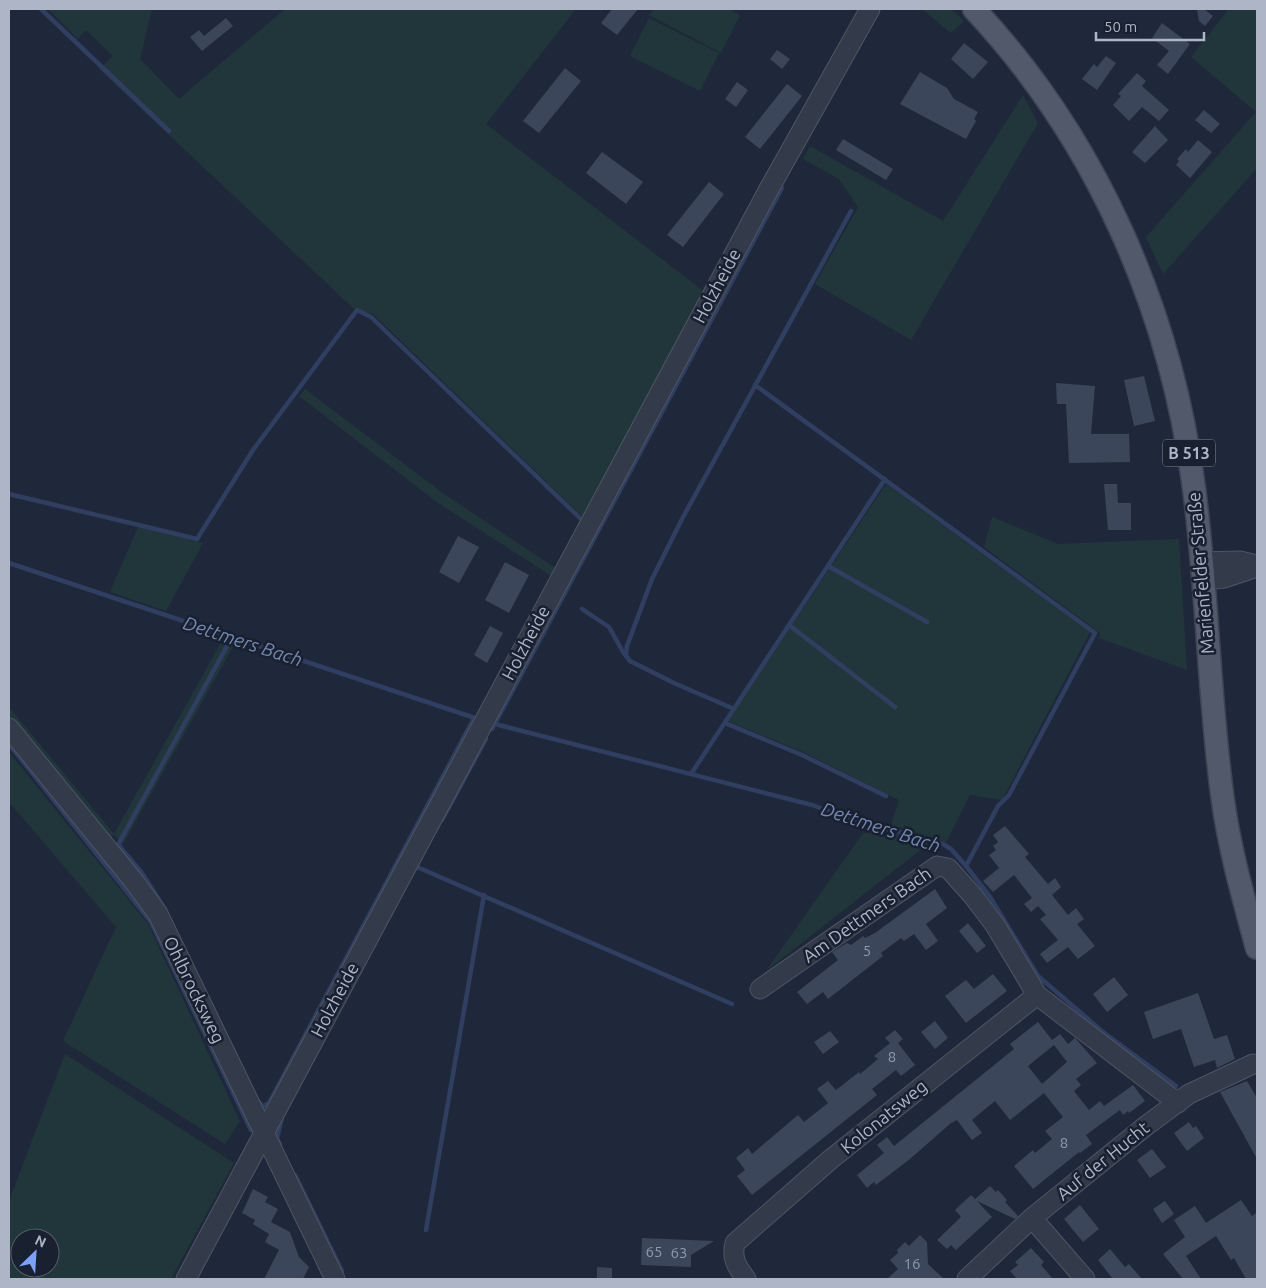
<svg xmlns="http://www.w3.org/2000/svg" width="1266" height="1288" viewBox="0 0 1266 1288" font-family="Ubuntu,sans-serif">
<rect width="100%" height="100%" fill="#1f283a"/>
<path fill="#21363b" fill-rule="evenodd" d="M48,9h104l-12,50 39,40 106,-90h291l-90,115 220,169 -121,226 -212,-205 -20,-6 -254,-239 14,-13 -27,-26 -8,9z
M654,9h75l11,6 -19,38 -72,-38z
M922,9h29l13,12 -13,12z
M1229,9h28v159l-94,106 -17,-37 110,-125 -65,-55z
M649,18l70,35 -19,38 -70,-35z
M1023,95l15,28 -127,217 -96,-56 43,-77 -19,-28 -36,-20 7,-13 133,75z
M305,389l139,105 113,75 -4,8 -115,-74 -139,-107z
M886,484l204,148 -88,168 -32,-5 -24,47 -55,-17 8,-25 -96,-48 -75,-31z
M992,517l66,27 121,-5 8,131 -88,-32 1,-5 -116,-86z
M138,527l65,16 -37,68 -56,-19z
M223,639l12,4 -112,201 -9,-9 -6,6 -99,-120v-14l105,127z
M9,752l139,172 92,197 -15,23 -162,-103 53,-114 -107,-125z
M887,831l41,13 -162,127 97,-138z
M65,1054l169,109 -63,116h-162v-78zM20,1238h30v30h-30z"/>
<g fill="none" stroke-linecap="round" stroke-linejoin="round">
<path stroke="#303f61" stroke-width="4.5" d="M41,9l128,122
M755,385l340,248 -86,162 -11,11 -32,60
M9,494l188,45 56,-89 104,-140 14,7 212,204
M9,563l466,155
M828,566l99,56
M582,609l27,18 14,25 7,9 44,22 60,26
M789,625l106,82
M626,655l1,-9 25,-67 30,-60 169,-308
M491,723l321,82 42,15 89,24 8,5 15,17 24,31 48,79 65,56 73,54
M725,723l77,32 84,41
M492,729l290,-541
M9,744l142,178 100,208
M691,774l194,-295
M442,820l44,-81
M417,867l315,137
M165,909l-23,-36 -22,-26 -1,-4 113,-206
M260,1103l2,4 7,-4 205,-385
M280,1144l-3,-5 5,-22
M295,1175l47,96
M426,1230l58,-335"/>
</g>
<path fill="#3b465b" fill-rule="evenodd" d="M612,9h26l-21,26 -16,-12z
M1197,9h7l9,7 -8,10 -6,-5z
M226,18l7,8 -31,25 -12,-14 9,-7 5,6z
M1162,23l28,21 -22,30 -11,-9 12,-14 -17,-13z
M964,43l24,19 -15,17 -22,-20z
M777,50l13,9 -8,10 -12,-10z
M1106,56l10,7 -19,27 -15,-11 12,-15 3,3z
M565,68l16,13 -42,52 -16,-12z
M920,72l27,16 7,11 24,13 -4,7 2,2 -10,18 -66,-35z
M1137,73l9,8 -4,5 27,24 -10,11 -17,-14 -13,14 -16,-16 8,-9 -3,-2z
M737,82l11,8 -12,17 -11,-8z
M787,84l15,12 -42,53 -15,-12z
M1204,110l16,14 -9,9 -16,-13z
M1155,126l13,14 -23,23 -13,-11z
M843,139l50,30 -7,11 -50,-30z
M1198,140l14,12 -22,26 -14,-13 3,-4 -2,-2 9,-10 2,3z
M602,152l41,30 -17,22 -40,-31z
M709,182l15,12 -41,53 -16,-12z
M1144,376l11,45 -21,5 -10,-46z
M1056,383l39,3 -4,48h38l1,28 -61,1 -3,-59h-9z
M1104,484h13l1,19h13v27h-23z
M458,536l21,11 -20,36 -20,-11z
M505,562l24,13 -20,38 -24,-13z
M490,626l13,7 -16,30 -13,-8z
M1005,826l24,28 -4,3 23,27 7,-6 6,9 -9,8 16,20 8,-7 8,11 -7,5 18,22 -17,13 -10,-12 -21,16 -7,-9 18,-14 -18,-21 6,-4 -8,-9 -7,6 -7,-8 8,-6 -18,-23 -21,17 -10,-11 16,-13 -10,-13 7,-5 -3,-4 5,-4 -5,-7z
M935,889l12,19 -21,16 12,17 -12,9 -12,-16 -10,7 -3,-3 -20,15 2,3 -55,43 -5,-7 -16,12 -10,-12 41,-32 -6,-8 15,-9 4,2 12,-9 2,2 10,-5z
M968,923l18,23 -9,7 -18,-22z
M993,974l14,17 -41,32 -21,-27 21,-16 8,9z
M1114,977l14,18 -21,17 -14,-18z
M1198,993l16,46 13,-4 8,24 -18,9 -2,-8 -21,7 -13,-38 -28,10 -9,-27z
M935,1021l13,17 -13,11 -14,-17z
M1038,1022l14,18 8,-6 8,10 7,-6 22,25 -21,16 5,6 -7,6 15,19 11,-9 4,5 29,-21 12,16 -16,12 -1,-2 -5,4 -3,-5 -34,25 6,9 -12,9 -1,-1 -46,37 -19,-23 19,-16 2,3 17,-14 -7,-8 18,-14 -19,-24 -34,27 -15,-19 -23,19 10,13 -10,7 -15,-20 -6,3 -41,36 -34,26 -2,-3 -7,6 -10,-13 27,-22 -7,-8 10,-8 7,9 120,-97 -4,-5zM1054,1045l13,17 -25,22 -14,-18z
M895,1030l8,9 -5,4 17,22 -14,11 -5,-6 -24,19 5,6 -125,100 -15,-19 8,-6 -9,-12 12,-10 4,6 46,-39 6,7 24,-19 -11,-14 11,-8 8,9 23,-18 1,2 18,-15 -4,-3 16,-13 -5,-5z
M830,1031l9,11 -16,12 -9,-12z
M1247,1081l10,17v61l-37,-67z
M1189,1122l4,6 3,-2 8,12 -17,13 -13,-18z
M1152,1149l14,18 -16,11 -13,-18z
M990,1186l6,6 2,-2 9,10 -2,2 13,14 -3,3 -38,-18 15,16 -36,33 -5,-5 -4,4 -10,-9 24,-23 -6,-7 16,-15 4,4z
M253,1189l15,8 -3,5 13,7 -7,13 19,10 9,25 10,10 -6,12h-39l15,-29 -14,-8 4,-8 -16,-10 2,-4 -13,-7z
M1241,1200l11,16 5,-4v67h-11l-12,-21 -3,2 -15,-24 -30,20 15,23h-18l-20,-25 22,-17 -11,-17 21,-14 11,17z
M1165,1201l9,13 -12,9 -9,-14z
M1080,1205l19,24 -16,13 -19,-23z
M920,1235l7,7 1,22 16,15h-57l11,-10 -8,-9 8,-7 -1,-3 8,-8 4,4z
M642,1238l25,1 47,2 -23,14v12l-50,-2z
M1031,1248l13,14 -3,3 12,14h-36l-7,-8 8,-6 -3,-3z
M1110,1249l15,18 4,-3 13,15h-32l2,-1 -14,-18z
M597,1267l15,1v11h-15z"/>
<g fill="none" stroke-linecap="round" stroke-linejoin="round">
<g stroke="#4e5565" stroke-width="21">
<path id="minor" d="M1202,562l38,-1 17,4
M1204,580l20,-2 33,-11
M9,728l124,152 25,34 177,365
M760,989l177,-123 11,2 25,28 22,29 42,70 141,108
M1032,1218l53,61
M186,1279l583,-1090 101,-180
M746,1279c-9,-12 -15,-21 -11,-36l96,-84 206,-164
M967,1279l65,-61 115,-93 42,-31 64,-30"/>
</g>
<g stroke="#3d4454" stroke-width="25">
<path id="major" d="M974,9c121,129 195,297 219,472 15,106 15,214 30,320 7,50 21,99 34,147"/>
</g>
<use href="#minor" stroke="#333b4b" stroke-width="19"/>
<use href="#major" stroke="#51596b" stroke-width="22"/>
</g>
<g text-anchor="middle" stroke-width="5" stroke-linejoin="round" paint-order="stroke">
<g font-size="15" fill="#9199ac">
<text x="867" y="956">5</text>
<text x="892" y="1062">8</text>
<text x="1064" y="1148">8</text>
<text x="654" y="1257">65</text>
<text x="679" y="1258">63</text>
<text x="912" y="1269">16</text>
</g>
<rect fill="#19202f" stroke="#818899" stroke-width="1" x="1163" y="439.5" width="52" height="27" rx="4"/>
<g font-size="16" font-weight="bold" fill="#aeb5c7">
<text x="1189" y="459">B 513</text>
</g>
<g font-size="18" fill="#aeb5c7" stroke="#19202f">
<text transform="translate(717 286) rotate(-62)" y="6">Holzheide</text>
<text transform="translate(1201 573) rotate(-95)" y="6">Marienfelder Straße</text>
<text transform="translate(526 643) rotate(-62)" y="6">Holzheide</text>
<text transform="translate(867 915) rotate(-35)" y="6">Am Dettmers Bach</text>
<text transform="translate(194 990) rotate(64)" y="6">Ohlbrocksweg</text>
<text transform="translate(335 1000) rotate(-62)" y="6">Holzheide</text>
<text transform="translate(884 1117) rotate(-39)" y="6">Kolonatsweg</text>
<text transform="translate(1103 1161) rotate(-39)" y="6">Auf der Hucht</text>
</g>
<g font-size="19" font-style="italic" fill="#7487b2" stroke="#19202f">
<text transform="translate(243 641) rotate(18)" y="7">Dettmers Bach</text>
<text transform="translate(881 827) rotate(18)" y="7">Dettmers Bach</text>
</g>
</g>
<rect width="1266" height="1288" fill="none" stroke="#aeb5c7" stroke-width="20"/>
<g transform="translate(35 1253) rotate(25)"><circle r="24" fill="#19202f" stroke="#555c6c"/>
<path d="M0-4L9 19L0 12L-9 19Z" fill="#7ba1ff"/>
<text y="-8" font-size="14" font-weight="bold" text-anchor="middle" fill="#aeb5c7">N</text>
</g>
<path d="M1096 32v8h108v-8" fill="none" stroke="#aeb5c7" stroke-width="2.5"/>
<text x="1104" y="32" font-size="15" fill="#aeb5c7" stroke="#19202f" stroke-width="4" paint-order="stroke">50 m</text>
</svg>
